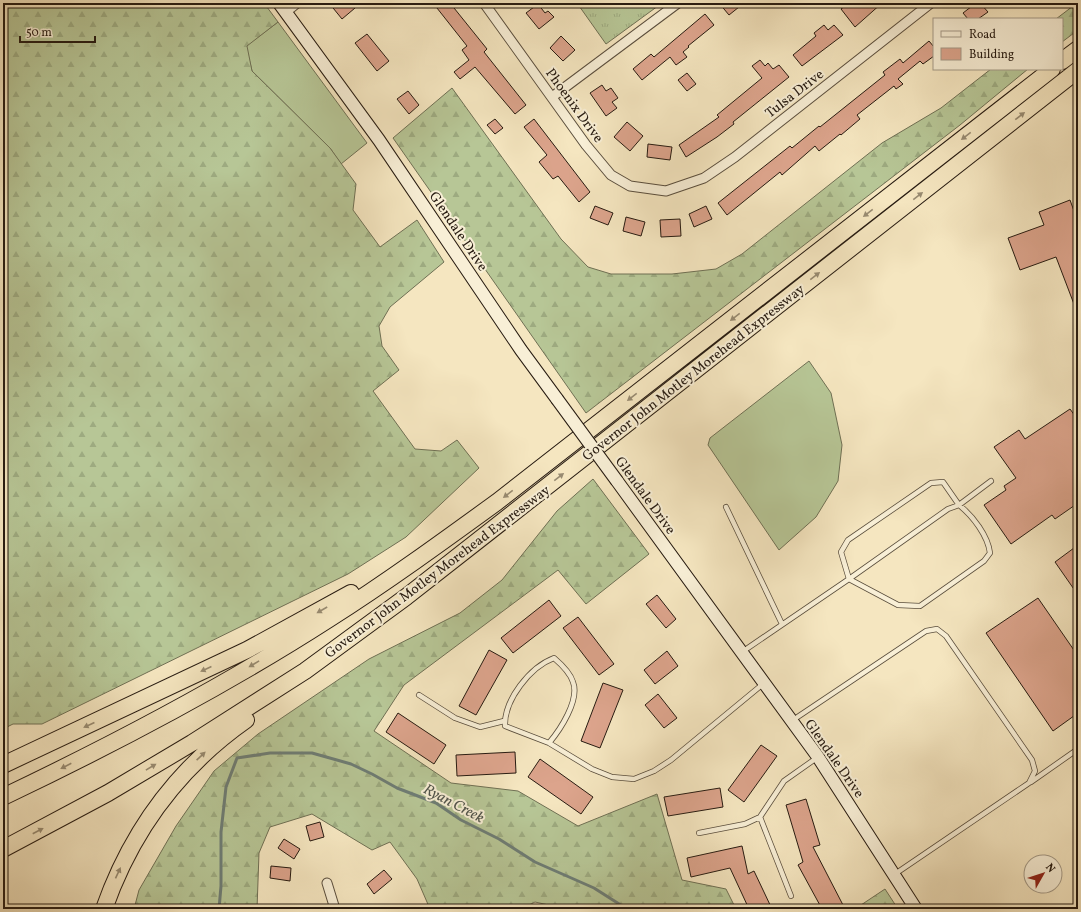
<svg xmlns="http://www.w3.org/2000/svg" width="1081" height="912" viewBox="0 0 1081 912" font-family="Vollkorn,serif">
<defs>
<pattern id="forest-firs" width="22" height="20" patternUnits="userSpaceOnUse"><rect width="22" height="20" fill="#b7c696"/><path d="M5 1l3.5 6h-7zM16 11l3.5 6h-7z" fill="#9daa80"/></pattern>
<pattern id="park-tufts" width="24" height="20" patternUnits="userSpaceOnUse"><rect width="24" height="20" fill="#b7c696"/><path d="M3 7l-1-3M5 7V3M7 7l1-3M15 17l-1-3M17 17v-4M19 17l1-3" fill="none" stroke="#9daa80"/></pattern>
</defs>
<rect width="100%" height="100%" fill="#f5e6c0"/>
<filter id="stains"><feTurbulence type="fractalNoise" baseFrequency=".005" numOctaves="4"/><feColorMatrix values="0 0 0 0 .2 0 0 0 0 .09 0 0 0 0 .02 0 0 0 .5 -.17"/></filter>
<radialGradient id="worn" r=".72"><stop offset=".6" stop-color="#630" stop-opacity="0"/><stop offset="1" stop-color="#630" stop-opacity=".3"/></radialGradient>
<path fill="#b7c696" stroke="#6f7054" d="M278,22l89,121 -26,21 -11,-16 -78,-77 -6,-25z
M809,361l22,32 11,52 -4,36 -22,36 -37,33 -71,-105 2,-7z"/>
<path fill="url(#forest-firs)" stroke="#6f7054" d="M3,3h261l14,19 -31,24 5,25 78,77 26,36 -3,26 27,37 37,-27 27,42 -54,45 -11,19 3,20 17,24 -26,21 42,58 26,2 16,-11 22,28 -73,69 -58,37 -306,150h-29l-10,5z
M1077,3l1,27 -16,12v-23h-6z
M991,69h37l-68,56 -374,288 -193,-275 59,-50 109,151 27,28 23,7h61l44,-5 26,-15 140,-111 59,-35z
M593,479l56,75 -63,50 -28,-34 -154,115 -30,46 77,52 67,8 60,35 79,-32 25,86 44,9 10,20h-169l-32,-7 -14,7h-91l-13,-30 -27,-37 -18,8 -60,-36 -42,13 -11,26 -2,56h-123l5,-19 37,-64 38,-55 44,-37 111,-75 91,-46 42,-33 55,-69z
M885,889l13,20h-43z"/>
<path fill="url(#park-tufts)" stroke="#6f7054" d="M577,3h85l-56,41z"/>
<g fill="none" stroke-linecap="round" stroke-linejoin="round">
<path stroke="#6e7d75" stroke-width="3" d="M219,909l2,-23v-54l5,-45 11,-29 33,-5h42l39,11 21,10 25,14 39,15 25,17 38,19 36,23 59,26 33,21"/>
</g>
<path fill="#dca48c" stroke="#271b11" d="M329,3h22l4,5 -13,11z
M433,3h17l37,46 -3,3 42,53 -11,9 -40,-47 -15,12 -6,-7 15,-12 -7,-10 5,-4z
M719,3h25l-15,12z
M849,3h3l4,4 5,-4h21l-27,24 -14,-18z
M976,3h4l8,9 -10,7h-10l-5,-6z
M538,4l7,9 3,-2 6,6 -15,12 -13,-16z
M705,14l9,11 -26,21 1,1 -6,5 4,5 -11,8 -6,-8 -28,23 -9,-11 18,-15 3,3z
M824,25l4,5 6,-5 9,10 -41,31 -9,-11 23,-19 -2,-3z
M367,34l22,27 -12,10 -22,-28z
M561,36l14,14 -12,11 -13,-13z
M929,41l5,6v9l-11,8 -3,-3 -22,18 5,5 -7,5 -2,-3 -37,29 3,4 -19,16 -1,-1 -21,17 -4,-5 -33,29 -2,-3 -53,43 -9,-12 72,-57 2,2 27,-22 1,1 65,-52 -2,-3 17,-13 3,4z
M760,60l5,6 3,-3 5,6 6,-4 10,12 -56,45 1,2 -17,13 -31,20 -7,-12 40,-28 -2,-2 45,-37 -10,-12z
M687,73l9,11 -9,7 -9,-11z
M602,85l4,6 5,-3 7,10 -6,4 5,6 -11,8 -16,-23z
M408,91l11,14 -10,9 -12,-15z
M495,119l8,9 -8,6 -8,-9z
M534,119l56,73 -11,10 -21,-26 -5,3 -14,-17 8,-7 -23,-28z
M627,122l16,14 -13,15 -16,-14z
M648,144l24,3 -2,13 -23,-3z
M1070,200l8,22 -1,90 -21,-55 -36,13 -12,-32 36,-13 -5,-13z
M595,206l18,7 -5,12 -18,-7z
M706,206l6,13 -18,8 -5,-13z
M626,217l19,5 -4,14 -18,-5z
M680,219l1,17 -20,1 -1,-17z
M1070,409l8,11v83l-23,16 -3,-4 -41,29 -27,-39 22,-15 -2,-4 12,-8 -22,-31 25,-17 6,9z
M1078,545v50l-23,-33z
M657,595l19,24 -10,9 -20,-24z
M1038,598l40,58v57l-25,18 -67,-98z
M549,600l12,16 -48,37 -12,-15z
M578,617l36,47 -15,11 -36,-47z
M489,650l18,10 -31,55 -17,-9z
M667,651l11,15 -23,18 -11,-14z
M603,683l20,7 -23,58 -19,-7z
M658,694l19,24 -13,10 -19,-23z
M398,713l48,32 -12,19 -48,-32z
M761,745l16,11 -33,46 -16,-12z
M515,752l1,21 -59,3 -1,-21z
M540,759l53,38 -12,17 -53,-37z
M720,788l3,19 -55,9 -4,-19z
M806,799l14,46 -7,2 30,58 -7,4h-14l-24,-44 5,-3 -17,-57z
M320,822l4,15 -14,4 -4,-15z
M284,839l16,10 -6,10 -16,-11z
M742,846l6,28 6,-3 18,38h-23l-19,-41 -39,9 -4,-19z
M271,866l20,2 -1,13 -20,-3z
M384,870l8,9 -18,15 -7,-10z"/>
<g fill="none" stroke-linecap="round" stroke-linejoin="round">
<g stroke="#5a4e3d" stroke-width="6">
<path id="lane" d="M726,507l56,117
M742,652l107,-73 49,26 22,1 64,-45 6,-8c-2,-17 -17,-37 -31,-48l-11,4 -99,70 -8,-27 7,-12 83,-57 12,-1 16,23 32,-24
M419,695l36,23 25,9 24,-6
M793,720l133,-89 11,-2 9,7 86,124 3,11 -6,12 -134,91
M549,743c11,-13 31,-43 24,-61 -3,-10 -12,-18 -19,-24 -24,9 -50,42 -49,68l44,17 43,26 20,8 22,2 20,-8 17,-11 92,-76
M1031,782l47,-33
M699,833l46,-9 15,-7
M791,896l-31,-79 24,-36 34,-24"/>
</g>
<g stroke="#5a4e3d" stroke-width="11">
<path id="street" d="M484,3l102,142 25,30 19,11 36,5 38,-13 31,-21 196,-154
M286,12l11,-9
M552,97l126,-94
M327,883l8,26"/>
</g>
<g stroke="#271b11" stroke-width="14">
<path id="secondary" d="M279,3l100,137 142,210 36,49
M617,481l201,276 98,152"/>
</g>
<g stroke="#271b11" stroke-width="18">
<path id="highway" d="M1062,61l16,-12
M3,765l244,-115 104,-57
M3,797c111,-53 222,-111 326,-178 58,-37 113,-77 168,-117l555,-433
M3,849l105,-56 84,-50 113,-72 101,-74 672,-527
M104,909c27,-77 75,-142 142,-189"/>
</g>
<use href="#lane" stroke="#f8efd6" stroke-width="4.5"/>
<use href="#street" stroke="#f8efd6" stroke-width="9"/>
<use href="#secondary" stroke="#f8efd6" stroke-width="12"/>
<use href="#highway" stroke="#f5e6c0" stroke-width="16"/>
<g stroke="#271b11" stroke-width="14" stroke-linecap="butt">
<path id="secondary-bridge" d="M557,399l60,82"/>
</g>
<use href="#secondary-bridge" stroke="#f8efd6" stroke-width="12"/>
</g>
<defs><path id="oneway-solid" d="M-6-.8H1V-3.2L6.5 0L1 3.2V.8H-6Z"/></defs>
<g fill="#988b71">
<use href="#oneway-solid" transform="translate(1020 116) rotate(-38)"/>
<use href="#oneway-solid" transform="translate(966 136) rotate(142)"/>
<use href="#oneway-solid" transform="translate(918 196) rotate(-38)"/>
<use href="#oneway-solid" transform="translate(868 213) rotate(142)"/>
<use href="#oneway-solid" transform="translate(815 276) rotate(-38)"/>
<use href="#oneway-solid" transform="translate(735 317) rotate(142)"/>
<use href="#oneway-solid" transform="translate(632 397) rotate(142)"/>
<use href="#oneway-solid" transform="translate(559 477) rotate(-38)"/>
<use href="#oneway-solid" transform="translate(508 494) rotate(142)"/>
<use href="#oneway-solid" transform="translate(322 610) rotate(150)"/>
<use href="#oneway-solid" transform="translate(254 664) rotate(149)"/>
<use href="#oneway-solid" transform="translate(206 669) rotate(155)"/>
<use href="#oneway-solid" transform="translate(89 725) rotate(155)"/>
<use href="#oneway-solid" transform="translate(201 756) rotate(-43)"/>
<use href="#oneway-solid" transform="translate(66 766) rotate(153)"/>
<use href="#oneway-solid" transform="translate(151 767) rotate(-31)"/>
<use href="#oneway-solid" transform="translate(38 831) rotate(-28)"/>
<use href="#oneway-solid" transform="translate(118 873) rotate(-65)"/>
</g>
<g text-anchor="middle" stroke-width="4" stroke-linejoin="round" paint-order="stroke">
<g font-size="14" fill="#271b11" stroke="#f8efd6">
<text transform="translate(794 93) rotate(-38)" y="5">Tulsa Drive</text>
<text transform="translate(575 105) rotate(54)" y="5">Phoenix Drive</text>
<text transform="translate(459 231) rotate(56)" y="5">Glendale Drive</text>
<text transform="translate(693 372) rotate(-38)" y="5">Governor John Motley Morehead Expressway</text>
<text transform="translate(646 495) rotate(54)" y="5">Glendale Drive</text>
<text transform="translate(437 571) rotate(-37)" y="5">Governor John Motley Morehead Expressway</text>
<text transform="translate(835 758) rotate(55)" y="5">Glendale Drive</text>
</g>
<g font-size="15" font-style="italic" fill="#50544b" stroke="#f8efd6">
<text transform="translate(454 803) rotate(28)" y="5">Ryan Creek</text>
</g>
</g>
<rect width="1081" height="912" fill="none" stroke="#f5e6c0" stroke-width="16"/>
<rect x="4" y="4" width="1073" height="904" fill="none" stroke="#271b11" stroke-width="2"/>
<rect x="8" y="8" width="1065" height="896" fill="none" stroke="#271b11"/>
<rect x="933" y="18" width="130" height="52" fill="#f8efd6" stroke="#a49a87"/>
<rect x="941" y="31" width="20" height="6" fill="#f8efd6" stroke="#a49a87"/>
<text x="969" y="38" font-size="12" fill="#271b11">Road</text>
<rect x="941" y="48" width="20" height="12" fill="#dca48c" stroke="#a49a87"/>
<text x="969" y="58" font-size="12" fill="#271b11">Building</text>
<g transform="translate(1043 874) rotate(51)"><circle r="19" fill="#f8efd6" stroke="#a49a87"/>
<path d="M0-3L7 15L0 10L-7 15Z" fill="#8f2418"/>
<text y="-6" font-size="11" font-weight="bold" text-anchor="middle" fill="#271b11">N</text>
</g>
<path d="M20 36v6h75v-6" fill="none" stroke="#271b11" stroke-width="2"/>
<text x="26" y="36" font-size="12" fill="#271b11" stroke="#f8efd6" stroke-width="3" paint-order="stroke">50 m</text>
<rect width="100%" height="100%" filter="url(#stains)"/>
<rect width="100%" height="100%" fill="url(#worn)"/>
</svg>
